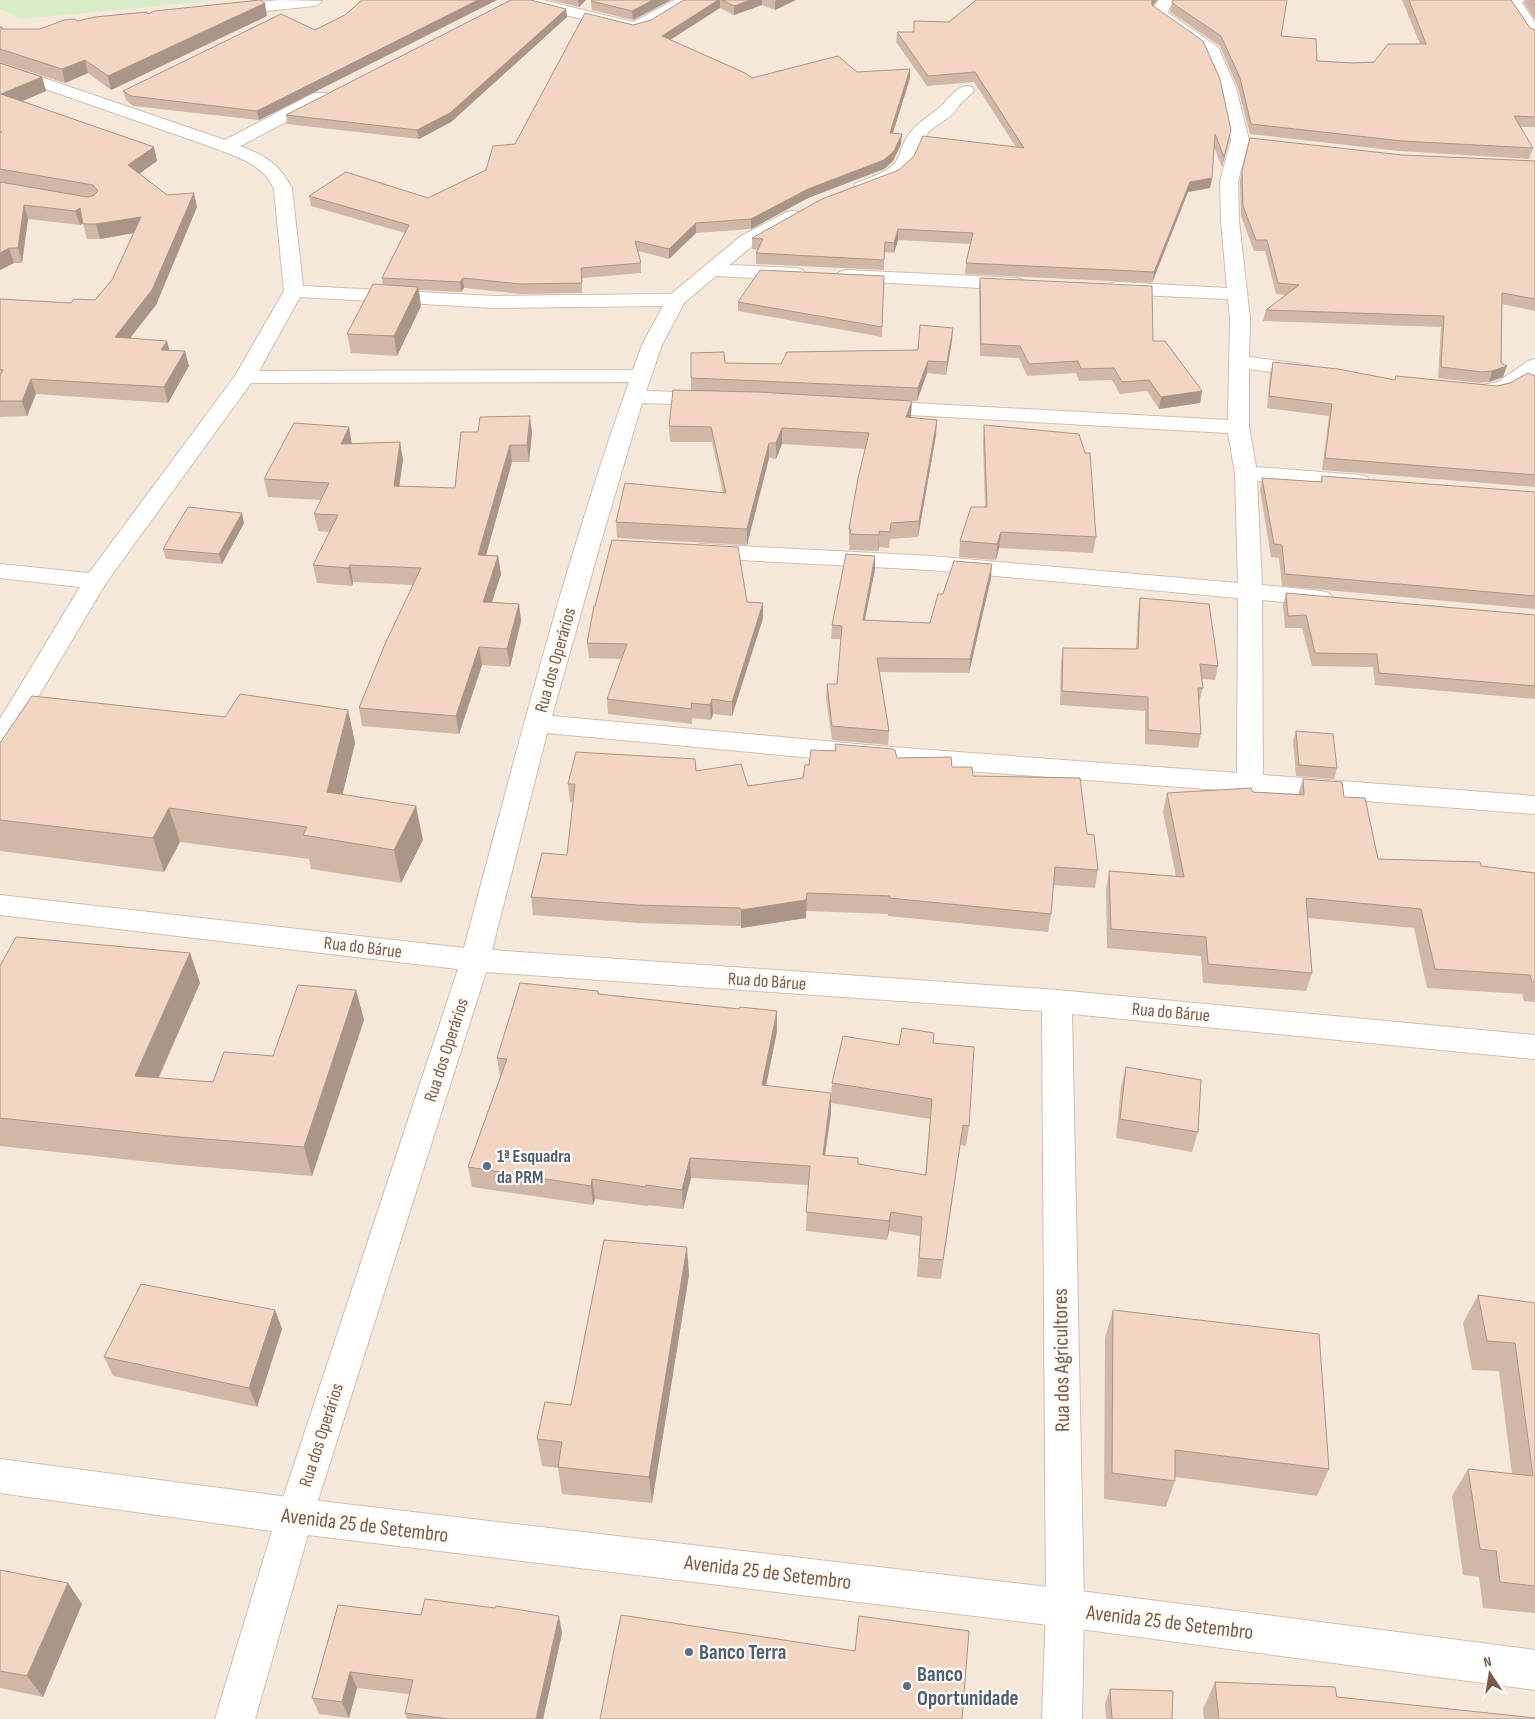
<svg xmlns="http://www.w3.org/2000/svg" width="1535" height="1719" viewBox="0 0 1535 1719" font-family="'Sofia Sans Condensed',sans-serif">
<rect width="100%" height="100%" fill="#fdf6ec"/>
<path fill="#f5e8da" d="M0,0h1535v1719h-1535z"/>
<path fill="#d8ecc9" d="M0,0h221l-199,19 -22,-10z"/>
<g fill="none" stroke-linecap="round" stroke-linejoin="round">
<g stroke="#d1beb0" stroke-width="2">
<path id="minor" d="M280,0l42,1 -3,3 -5,2 -86,9 -5,-2 -3,-3 3,-3 5,-2z
M515,0h27l91,22 42,-22h19l-3,3 -41,24 -17,5 -115,-29z
M1159,0h16l-6,8 -1,5 50,34 18,41 13,52 -11,41 1,40 11,98 -1,38 59,8 7,2 3,4 -3,4 -7,2 -59,-8v58l7,40 103,8 8,2 3,5 -3,5 -8,2 -102,-8 5,104 59,6 8,2 4,5 -4,5 -8,2 -59,-5 1,175 272,21v18l-657,-50 -331,-31 -55,217 565,40 478,45v24l-463,-45 12,594 -2,111h-40l4,-111 -4,-597 -556,-39 -173,544 -5,13 -13,5 -13,-5 -5,-13 181,-547 -458,-54v-20l464,53c51,-190 99,-381 165,-566l-378,1 -145,200 -97,163 -9,3v-30l80,-132 -80,-9v-14l89,9 146,-197 49,-85 -10,-102c-10,-23 -32,-30 -54,-39l-220,-77v-10l225,77 89,-47h12l2,4 -2,4 -86,45c24,9 41,19 52,43l11,97 192,10 176,-2 70,-58 46,-24 6,-1 6,1 3,4 -3,4 -44,24 -26,21 67,3 7,2 3,4 -3,4 -7,2 -80,-4 -32,27 -22,42 -16,46 64,2 7,2 3,4 -3,4 -7,2 -68,-2 -42,142 -48,171 326,30 359,27 1,-175 -307,-28 -230,-12 -8,-2 -4,-5 4,-5 8,-2 230,12 307,27 -3,-110 -7,-40 -353,-20 -7,-2 -4,-4 4,-4 7,-2 353,19 2,-101 -2,-20 -112,-5 -7,-2 -3,-4 3,-4 7,-2 111,6 -6,-67 -1,-40 11,-41 -11,-52 -17,-38 -51,-35 1,-7zM300,297l195,11 168,-2 -21,39 -9,25 -374,1z
M1508,0h16l-2,3 13,20v16l-6,-2 -2,-3 -21,-31z
M966,86l6,1 2,4 -14,13 -7,10 -24,17 -20,38 -12,10 -29,12 -6,1 -6,-1 -3,-4 3,-4c13,-5 28,-9 38,-19 6,-6 7,-17 12,-25 9,-16 20,-20 33,-31 10,-8 14,-19 27,-22z
M846,270l170,8 7,2 3,4 -3,4 -7,2 -177,-10 -3,-4 3,-4z
M1535,359v15c-19,14 -38,28 -62,21l-3,-4 3,-4 25,-5 30,-21z"/>
</g>
<g stroke="#d1beb0" stroke-width="2">
<path id="tertiary" d="M0,1459l295,39 770,91 470,61v40l-470,-63 -757,-92 -53,184h-40l57,-188 -272,-38z"/>
</g>
<use href="#minor" fill="#fff" fill-rule="evenodd"/>
<use href="#tertiary" fill="#fff" fill-rule="evenodd"/>
</g>
<path fill="#d1b7a8" d="M362,0h135l-238,120 -126,-14 -7,-6 -3,-9 192,-61 30,-15z
M550,0h36l-7,7z
M671,0l-38,20 -41,-10 -1,-9z
M684,0h112l-21,10 -13,-5 -28,10 -14,-7 -50,32 82,38 105,-6 53,6 -17,55 8,11 -8,17 -9,8 -76,29 -57,31 -55,4 -27,26 -31,-8 3,12v10l-59,5v15l-61,1 -57,-6 -3,4 -42,-2 2,16 -24,50 -46,-3 -4,-19 36,-49 -1,-7 23,-45 -94,-27 -2,-10 119,2 58,-28 29,-26 118,-119 18,-5z
M976,0h181l-5,6 77,134 -7,27 -8,-20 -2,31 -2,10 -22,4 -36,91 -187,-9 1,-11 5,-19 -73,-4 -4,13 -10,-1v18l-128,-6v-11l2,-3 -6,-1v-11l264,-91 -42,-65 -47,4 -31,-44 1,-10h16l36,-10z
M1402,0h109l19,28 5,2v97h-15l13,21 -4,11 -130,-8 -149,-17 -12,-46 -18,-42 -50,-34 2,-9 109,33 36,25 37,2 20,-1 46,-18z
M1525,0h10v20l-11,-17z
M566,9l1,8 -116,105 -32,17 -132,-15 -1,-9z
M148,14l119,2 -156,74 -23,-17 -23,10 -65,-21v-35l2,2h38l38,-8z
M0,63l42,14 4,14 -24,10 132,46 3,14 -18,13 28,21 30,12 -41,98 -26,33 39,12 20,16 -21,37 -132,-9 -9,22 -27,1v-118l71,4 24,-3 17,-20 22,-47 -34,6h-13l-4,-16 -3,2 -52,-6 -6,44h-8l-14,7z
M1402,155l133,6v150l-33,-7 -1,59 2,14 -14,5 -11,1 -40,-5 3,-51 -178,-6 3,-11 20,-15 -10,-1 -11,-43h-11l-13,-35 -1,-35 2,-10z
M884,276l-2,61 -144,-26v-9z
M980,278l173,63 49,50 -2,12 -41,6 -12,-18 -27,3 -8,-14 -33,1 -3,-8 -49,3 -8,-18 -39,-2 -1,-66z
M952,341l-6,34 -19,-2 -10,28 -50,-2 44,18 -1,1 26,17 -18,102 -28,2 -1,9 -10,-1 -1,4 -29,-1 1,-5h-1v-16l16,-80 -83,-5 -6,15 -7,-1 -22,87 -130,-7 -1,-16 107,-29 -11,-51h-42l-1,-16 22,-36v-37l34,10 56,1 137,-14z
M1273,362l122,18 102,6 38,-10v111l-213,-17 7,-54 -62,-8 3,-35z
M984,425l112,112 -3,16 -94,-5 -3,12 -37,-3 1,-16 25,-34 -2,-66z
M461,432l71,1 -3,29h-17l-26,93 12,1 3,18 -9,28 27,2 2,17 -11,46 -28,-2 -23,69 -97,-8 -3,-18 54,-123 -60,-3 -1,4 -35,-3 -4,-18 16,-33 -11,-1 -4,-17 7,-14 -53,-3 -4,-18 88,-36 51,16 -4,27 56,2z
M1322,476l213,16v117l-253,-23 -3,-28 -8,-1 -11,-67 2,-12 59,4z
M244,523l-22,41 -56,-5 -3,-10z
M875,569l-10,51 65,3 13,-29 48,-16 -22,95 -89,-1 9,59 -1,14 -56,-5 -6,-42 1,-14h10l4,-45h-10l1,-14z
M1286,593l249,22v84l-160,-14 -2,-18 -61,-1 -10,-38h-17l-2,-23z
M1140,598l78,68 -3,14 -13,-1 1,9 -4,14 2,32 -3,14 -53,-4v-33l-85,-6 1,-43 2,-14 73,1 2,-37z
M747,602l16,16 -31,98 -19,-2 -2,6 -19,-2v6l-84,-10 -1,-15 15,-40 -33,-1 -2,-15z
M348,710l7,33 -13,52 81,45 -22,43 -90,-14 -2,-10 -129,-17 -16,30 -164,-21v-108l225,-26z
M1296,731l41,37 -3,11 -38,-3 -3,-35z
M835,744l62,14 55,9 21,9 114,58 11,36 -3,18 -42,-3 -2,29 -3,18 -160,-16v-2l-82,-3v7l-65,10v-2l-103,-3 -105,-8 -2,-18 36,-42 6,-53h-3l-2,-18 128,-13 52,15 55,-8 6,-13 26,-14z
M1303,779l41,18 34,62 103,7 54,7v129l-11,-1 -2,-7 -95,-6 -13,-60 -106,-10 4,55 -6,18 -103,-8 -2,-27 -94,-8 -1,-58 3,-19 67,5 -13,-64 4,-19 86,-1 45,2z
M190,953l10,30 -41,95 54,4 60,-26 83,-66 8,30 -52,156 -133,-11 -179,-19v-180z
M598,991l1,3 178,37 -11,55 65,27 -6,42 33,9 67,11 5,-56 -99,-16 1,-20 67,-38 35,-12 -1,10 36,83 -3,20 -6,-1 -19,134 -24,-2 3,-41 -31,-5 -2,9 -81,-9 2,-46 -117,-7 -8,31 -35,-4v1l-53,-7 -2,6 -121,-18 -4,-20 32,-90 -3,-19z
M1126,1067l72,65 -6,20 -76,-14 5,-51z
M689,1275l-37,228 -90,-9 -4,-26 -16,-2 -5,-27 34,-34z
M1478,1295l57,8v310l-52,-5 -4,-31 -16,-2 -11,-79 16,-27 44,5 -13,-103 -27,-1 -9,-47z
M275,1310l7,19 -25,78 -144,-31 -9,-19z
M1113,1310l216,159 -12,27 -142,-19v4l-9,26 -62,-8 1,-161z
M0,1570l68,13 14,21 -39,93 -43,-9z
M338,1605l224,28 -19,86h-136l-2,-6 4,-19 -52,-6 -8,30 -30,-4 -7,-16z
M1215,1682l122,15 198,22h-331l-1,-10z
M1110,1689l62,30h-66l-1,-15z"/>
<path fill="#aa9588" d="M478,0h19l-238,120 -2,-9z
M578,0h8l-7,7z
M653,0h18l-38,20 -1,-9z
M718,0h2v8l-58,37v-9z
M751,0h11v5l-28,10v-9z
M777,0h19l-21,10v-9z
M1152,0h5l-5,7z
M265,3l2,13 -156,74 -3,-14z
M566,9l1,8 -116,105 -32,17 -2,-9z
M85,60l3,13 -23,10 -3,-14z
M910,69v9l-20,64v-9z
M42,77l4,14 -40,17 -5,-14z
M1231,130l-2,10 -7,27 2,-10z
M902,134l-1,10 -8,17 -9,8 -76,29 -57,31v-10z
M154,147l3,14 -25,18 -4,-14z
M1212,178l-2,10 -22,4 -36,91 2,-11 36,-90z
M194,193l3,14 -41,98 -37,47 -4,-15z
M24,205l4,14 -6,44 -4,-15z
M80,208l4,15 -4,2 -5,-14z
M141,217l4,14 -45,8 -4,-15z
M696,223v10l-27,26v-10z
M898,229v11l-4,13v-10z
M9,248l5,15 -14,7v-17z
M463,278l1,10 -3,4 -1,-10z
M418,287l3,19 -24,50 -3,-20z
M953,328l-1,13 -6,34 1,-13z
M167,341l4,15 -10,-6z
M185,351l4,15 -21,37 -4,-16z
M928,361l-1,12 -10,28 1,-13z
M1507,366l-4,11 -14,5 3,-11z
M31,379l5,15 -9,22 -5,-15z
M1202,391l-2,12 -41,6 2,-12z
M912,401l-1,16 -6,16 1,-16z
M530,416l2,17 -3,29 -2,-17z
M937,420l-1,15 -18,102 1,-16z
M349,427l3,17h-11z
M782,428v16l-6,15v-16z
M400,442l3,17 -6,44 -3,-17z
M769,443v15l-22,87v-16z
M510,445l2,17 -31,111 -3,-18z
M242,513l2,10 -22,41 -3,-10z
M879,531v16l-1,4 1,-16z
M1001,532l-2,16 -3,12 1,-16z
M498,556l3,18 -15,46 -3,-18z
M875,556v13l-13,64 1,-13z
M992,564l-1,14 -22,95 1,-14z
M350,565l3,17 -1,4 -4,-18z
M763,603v15l-31,98v-14z
M519,604l2,17 -11,46 -3,-18z
M479,647l3,18 -23,69 -3,-18z
M712,699l1,15 -2,6 -1,-15z
M348,710l7,33 -20,83 -8,-34z
M416,806l7,34 -22,43 -7,-33z
M169,808l11,34 -16,30 -11,-34z
M807,893l-1,25 -65,10v-18z
M190,953l10,30 -54,122 -11,-29z
M356,990l8,30 -52,156 -8,-29z
M777,1011v20l-15,74v-20z
M831,1093v20l-9,62 1,-20z
M690,1158l1,20 -8,31 -1,-19z
M592,1179l3,20 -2,6 -2,-19z
M891,1212l-2,19 -2,9 2,-19z
M687,1247l2,28 -37,228 -3,-26z
M275,1310l7,19 -25,78 -8,-19z
M68,1583l14,21 -39,93 -16,-21z
M559,1616l3,17 -19,86h-7z
M350,1672l7,16 -8,30 -7,-16z"/>
<path fill="#f3d5c3" stroke="#aa9588" d="M260,0l5,3 -157,73 -23,-16 -23,9 -62,-20v-22h2v2h38l24,-9 10,-1 4,2 17,-4 52,-5 1,2 7,-3z
M362,0h116l-221,111 -126,-15 -8,-5 158,-77 34,16 30,-15z
M511,0h20l35,9 -116,104 -33,17 -131,-15z
M592,0h61l-21,11 -41,-10z
M684,0h34l-56,36 83,37 7,5 86,-22 19,16 53,-3 -20,64 12,1 -8,17 -10,9 -76,29 -57,30 -55,4 -27,26 -34,-8 6,22 -60,5 1,15 -62,1 -57,-6 -3,4 -78,-4 27,-53 -100,-29 37,-24 82,26 58,-28 7,-24 22,-2 70,-131 48,12 18,-5z
M722,0h29l-17,6z
M976,0h176v5l51,36 17,38 11,51 -7,27 -9,-23 -3,44 -22,4 -36,90 -188,-9 7,-30 -75,-4 -4,14 -9,-1 -1,18 -128,-7 7,-14 -11,-1 70,-39 77,-29 15,-14 9,-20 101,12 -49,-76 -47,4 -31,-44h17v-11l35,1z
M1173,0h114l-6,36 35,3 1,22 37,2 20,-1 14,-18h38l-17,-44h102l19,28 5,2v87l-21,-1 19,32 -131,-7 -151,-17 -11,-46 -19,-42 -49,-33z
M1531,0h4v6z
M0,63l42,14 -41,17 153,53 -26,18 39,30 27,-2 -42,97 -37,47 52,4 -6,9 24,1 -21,36 -133,-8 -9,22h-22v-25l3,-6 -3,-1v-70l71,4 3,-4 21,1 17,-20 29,-63 -45,7h-13l-3,-16 -5,3 -51,-6 -6,43h-9l-9,5v-71l87,15 6,-1 5,-5 -5,-6 -93,-16v-36l2,-1 -2,-1z
M1250,138l152,17 133,6v138l-33,-6 -1,70 6,3 -15,5 -10,1 -41,-5 3,-51 -178,-6 33,-25 -21,-2 -11,-43h-11l-13,-34 -1,-35z
M760,270l124,6 -2,51 -144,-25z
M980,278l172,8 1,55h12l37,50 -41,6 -12,-17 -27,2 -8,-14 -33,1 -3,-8 -49,3 -9,-18 -39,-2z
M373,284l45,3 -24,49 -47,-2z
M920,325l33,3 -6,34 -19,-1 -10,27 -227,-10v-25l33,-1 1,11 56,1 6,-12 131,-2z
M1273,362l65,7 57,11 1,-4 101,10 13,-3 18,-10 7,3v99l-210,-17 7,-54 -63,-8z
M673,390l85,2 154,9 -6,16 31,3 -18,101 -28,2 -1,9 -11,-1v4l-29,-1 1,-5h-2l9,-51 11,-45 -87,-5 -6,15h-7l-22,86 -131,-7 9,-39 101,10 -15,-66 -42,-1z
M530,416l-3,29h-17l-32,110 20,1 -15,46 36,2 -12,45 -28,-2 -23,69 -97,-8 26,-64 36,-76 -71,-3 -2,3 -35,-3 25,-50 -24,-1 15,-31 -65,-4 30,-56 55,4 -8,17 59,-2 -6,44 61,2 6,-56h17l2,-15z
M984,425l95,9 6,19h5l6,84 -95,-5 -4,12 -37,-3 11,-34h16z
M1322,476l213,16v104l-250,-22 -3,-29 -8,-1 -12,-66 60,4z
M188,507l54,6 -23,41 -56,-5z
M612,540l126,7 9,55 16,1 -31,99 -20,-3 -2,6 -19,-2 1,6 -85,-10 20,-55 -40,-1 7,-37h1z
M846,554l29,2 -12,64 67,3 8,-29h5l11,-33 38,3 -22,95 -93,-1 12,73 -57,-5 -5,-42h10l5,-58 -10,-1z
M1286,593l249,22v71l-156,-13 -2,-19 -62,-1 -9,-38 -18,1z
M1140,598l69,6 9,62 -18,-2 3,24h-5l3,46 -53,-4v-33l-86,-6 1,-43 75,1z
M240,694l108,16 -21,82 89,14 -22,44 -91,-15 4,-8 -138,-19 -16,30 -153,-18v-77l32,-47 193,21z
M1296,731l37,3 4,34 -38,-3z
M835,744l58,5 2,1 2,8 54,-1 1,10h20l1,9 107,2 7,56 7,1 4,35 -43,-3 -4,47 -162,-16 1,-2 -83,-3 -1,7 -65,10 -1,-2 -103,-3 -106,-8 11,-44 25,2 8,-71h-7l8,-32 119,7 1,12 45,-7 7,22 55,-8 2,-13h4l2,-15 25,1z
M1303,779l39,3 2,15 21,1 13,61 102,3 1,4 54,7v109h-3l-2,-7 -95,-6 -14,-60 -115,-11 6,75 -104,-9 -2,-27 -95,-8 -2,-58 75,6 -17,-84 84,-5 2,4 51,3z
M16,937l174,16 -55,123 78,6 11,-30 49,4 25,-71 58,5 -52,157 -136,-11 -168,-18v-152z
M520,983l78,8v3l141,15 1,-2 37,4 -15,74 69,8 -8,62 35,3v6l68,11 6,-76 -100,-16 11,-47 56,9 3,-17 32,5 -1,10 41,4 -5,79 -6,-1 -20,135 -24,-2 3,-41 -31,-5 -2,9 -83,-9 4,-46 -120,-8 -8,32 -36,-5v2l-54,-8 -1,7 -123,-19 39,-108 -10,-1z
M1126,1067l75,13 -3,52 -78,-13z
M604,1240l83,7 -38,230 -91,-10 4,-25 -25,-3 8,-37 26,3z
M141,1284l134,26 -26,78 -145,-31z
M1478,1295l57,8v283l-35,-4 -4,-31 -16,-2 -12,-80 65,7 -18,-133 -28,-2z
M1113,1310l206,24 10,135 -154,-19v31l-63,-8z
M0,1570l68,13 -41,93 -27,-5z
M425,1599l70,9 1,-2 63,10 -23,103h-88l-43,-6 8,-33 -63,-8 -8,30 -30,-4 26,-93 83,10z
M621,1615l234,36 4,-35 110,15 -7,88h-362z
M1215,1682l120,5 2,10 198,21v1h-316z
M1110,1689l63,2 -1,28h-60z"/>
<g fill="#5c6f8a" stroke="#fffaf3" stroke-width="2">
<circle cx="487" cy="1166" r="5"/>
<circle cx="689" cy="1652" r="5"/>
<circle cx="907" cy="1686" r="5"/>
</g>
<g text-anchor="middle" stroke-width="4.5" stroke-linejoin="round" paint-order="stroke">
<g font-size="18" fill="#7a5c4d" stroke="#fffaf3">
<text transform="translate(555 660) rotate(-74)" y="6">Rua dos Operários</text>
<text transform="translate(363 947) rotate(7)" y="6">Rua do Bárue</text>
<text transform="translate(767 981) rotate(4)" y="6">Rua do Bárue</text>
<text transform="translate(1171 1012) rotate(5)" y="6">Rua do Bárue</text>
<text transform="translate(446 1050) rotate(-72)" y="6">Rua dos Operários</text>
<text transform="translate(321 1435) rotate(-72)" y="6">Rua dos Operários</text>
</g>
<g font-size="18" font-weight="bold" fill="#4e5e75" stroke="#fffaf3" text-anchor="start">
<text x="497" y="1162">1ª Esquadra<tspan x="497" dy="21">da PRM</tspan></text>
</g>
<g font-size="21" fill="#7a5c4d" stroke="#fffaf3">
<text transform="translate(1061 1360) rotate(-91)" y="7">Rua dos Agricultores</text>
<text transform="translate(365 1525) rotate(7)" y="7">Avenida 25 de Setembro</text>
<text transform="translate(768 1572) rotate(7)" y="7">Avenida 25 de Setembro</text>
<text transform="translate(1170 1622) rotate(7)" y="7">Avenida 25 de Setembro</text>
</g>
<g font-size="21" font-weight="bold" fill="#4e5e75" stroke="#fffaf3" text-anchor="start">
<text x="699" y="1659">Banco Terra</text>
<text x="917" y="1681">Banco<tspan x="917" dy="24">Oportunidade</tspan></text>
</g>
</g>
<g transform="translate(1490 1674) rotate(348)" stroke="#fffaf3" stroke-width="4" paint-order="stroke">
<path d="M0-4L9 19L0 12L-9 19Z" fill="#7a5c4d"/>
<text y="-8" font-size="14" font-weight="bold" text-anchor="middle" fill="#7a5c4d">N</text>
</g>
</svg>
